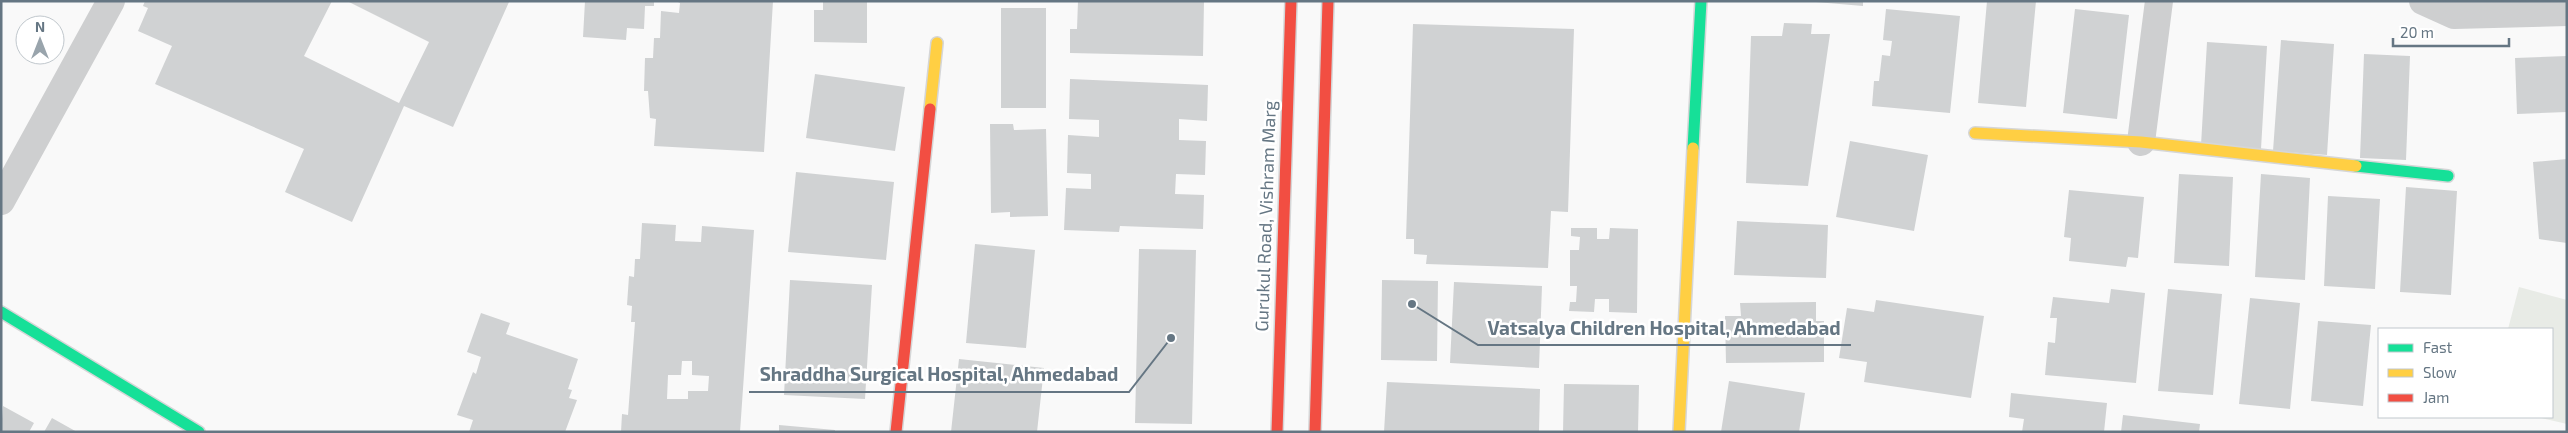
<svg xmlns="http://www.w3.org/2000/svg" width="2568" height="433" viewBox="0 0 2568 433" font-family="'Exo 2',sans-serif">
<rect width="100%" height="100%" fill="#f9f9f9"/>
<path fill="#e8ebe6" d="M2519,287l48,13v124l-30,-7h15v-88h-44z"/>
<path fill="#d0d2d3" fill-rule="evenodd" d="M145,1h187l-28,55 95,47 30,-61 -82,-41 162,1 -56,125 -49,-21 -52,116 -67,-30 19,-43 -149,-65 17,-38 -34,-15 10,-23 -5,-2z
M585,1h69v5h-9l-1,23 -17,-1 -1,12 -43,-3z
M676,1h97l-9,151 -110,-6 2,-27 -6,-1 -2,-27h-4l1,-33h8l1,-20h6l1,-27 18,2 1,-10z
M823,1h44v42l-53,-1v-32h9z
M1078,1h126l-1,55 -133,-3v-24h7z
M1804,1h59v5z
M1987,1h49l-10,106 -48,-4z
M1001,8h45v100h-45z
M1886,9l74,7 -10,97 -78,-7 2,-25h5l3,-26 8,1 2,-15 -9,-1z
M2075,9l54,6 -12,104 -54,-6z
M1784,23l28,1 -1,10h19l-22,152 -62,-3 5,-147h31z
M1413,24l161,5 -6,183 -17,-1 -3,57 -122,-4 1,-9 -13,-1v-15h-8z
M2281,40l53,4 -7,111 -54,-4z
M2207,42l60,4 -6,103 -60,-4z
M2364,54l46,2 -4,104 -46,-2z
M2567,56v56l-50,2 -2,-56z
M815,74l90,13 -10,64 -89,-13z
M1070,79l138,6 -1,36 -28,-2v21l27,1 -1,34 -29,-1 -1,20 29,1 -1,34 -83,-3 -1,6 -55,-2 2,-42 25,1v-15l-24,-1 1,-38 31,2v-17l-30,-1z
M990,124h23l1,6 32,-1 2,87 -38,1v-5l-19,1z
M1850,141l78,14 -14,76 -78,-14z
M2567,159v84l-28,-4 -6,-77z
M796,172l98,10 -8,78 -98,-8z
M2179,174l54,3 -4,89 -55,-3z
M2261,174l49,4 -5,102 -50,-3z
M2406,187l51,4 -6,104 -51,-3z
M2069,190l75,7 -6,61 -10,-1 -2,10 -57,-6 2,-23 -7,-1z
M2328,196l52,3 -5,90 -51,-3z
M1737,221l91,4 -2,53 -92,-3z
M642,223l34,2 -1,16 26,1 1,-16 52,4 -14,202h-119l1,-18 6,1 7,-93h-4l1,-16 -5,-1 2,-29 5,1 1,-18h5zM682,361h10v14l17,1 -1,15h-20v8h-21l1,-24h13z
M1571,228h26v11h12l1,-11 28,1 -1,84 -28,-1v-13h-14l-1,13 -25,-1 1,-9h6l1,-16h-7v-36h9l1,-13 -9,-1z
M975,244l60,6 -9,98 -60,-5z
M1139,249l57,1 -4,174 -57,-1z
M790,280l82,5 -7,114 -81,-4z
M1382,280l56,1 -1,80 -56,-1z
M1454,282l88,4 -3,82 -89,-5z
M2111,289l34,4 -9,90 -91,-8 3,-33 7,1 2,-25h-7l3,-21 56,6z
M2168,289l54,5 -9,101 -55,-4z
M2250,298l50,5 -10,106 -51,-5z
M1876,300l108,16 -13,82 -107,-16 3,-20 -28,-4 8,-50 27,4z
M1816,302v19h8v41l-98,1 -1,-47h16l-1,-13z
M481,313l29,10 -4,11 72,25 -10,30 4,1 -3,8 8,2 -12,32h-96l4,-12 -16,-5 16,-43 3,2 5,-17 -14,-5z
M2318,321l53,4 -8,81 -52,-5z
M959,359l85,9 -7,64h-86z
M1729,381l76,12 -6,39h-78z
M1387,382l153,7 -1,43h-155z
M1564,384l75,1 -1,47h-75z
M2011,393l96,10 -3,29h-82l2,-13 -15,-2z
M3,406l31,17 -5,9h-28z
M2123,415l77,9 -1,8h-78z
M52,418l25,14h-33z
M779,425l56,5v2h-56z"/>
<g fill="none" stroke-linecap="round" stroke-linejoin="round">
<g stroke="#d5d6d7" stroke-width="14">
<path id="fast" d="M1693,148l8,-147
M2356,166l92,10
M1,312l198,120"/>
</g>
<g stroke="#d5d6d7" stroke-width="14">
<path id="slow" d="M930,109l7,-66
M1975,133l166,9 215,24
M1679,432l14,-284"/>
</g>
<g stroke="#d5d6d7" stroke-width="14">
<path id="jam" d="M896,432l34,-323
M1277,432l14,-431
M1315,432l13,-431"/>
</g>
<path stroke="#cecfd0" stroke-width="28" d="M2423,1l31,14 113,-3
M2141,142l18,-141
M1,201l110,-200"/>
<use href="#fast" stroke="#16e098" stroke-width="11"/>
<use href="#slow" stroke="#ffcf43" stroke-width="11"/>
<use href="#jam" stroke="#f24e42" stroke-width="11"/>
</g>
<g text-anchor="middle" stroke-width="5" stroke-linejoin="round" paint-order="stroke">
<g font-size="18" fill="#657683" stroke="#fff">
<text transform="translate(1266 216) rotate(-88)" y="6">Gurukul Road, Vishram Marg</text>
</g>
</g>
<path fill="none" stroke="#657683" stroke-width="2" d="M1412 304L1478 345H1851M1171 338L1129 392H749"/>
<g fill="#657683" stroke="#fff" stroke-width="2">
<circle cx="1412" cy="304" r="5"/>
<circle cx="1171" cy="338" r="5"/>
</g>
<g font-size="19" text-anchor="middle" font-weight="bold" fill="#657683" stroke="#fff" stroke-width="5" stroke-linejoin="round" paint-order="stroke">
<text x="1664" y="335">Vatsalya Children Hospital, Ahmedabad</text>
<text x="939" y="381">Shraddha Surgical Hospital, Ahmedabad</text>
</g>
<rect width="2568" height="433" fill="none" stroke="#657683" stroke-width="5"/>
<rect x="2378" y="328" width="175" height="90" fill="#ffffff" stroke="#c1c8cd"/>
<rect x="2388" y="344" width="25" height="8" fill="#16e098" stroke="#c1c8cd"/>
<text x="2423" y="353" font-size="15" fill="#657683">Fast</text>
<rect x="2388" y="369" width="25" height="8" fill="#ffcf43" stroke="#c1c8cd"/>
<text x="2423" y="378" font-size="15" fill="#657683">Slow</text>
<rect x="2388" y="394" width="25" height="8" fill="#f24e42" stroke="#c1c8cd"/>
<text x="2423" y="403" font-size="15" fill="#657683">Jam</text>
<g transform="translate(40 40)"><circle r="24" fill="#ffffff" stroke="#c1c8cd"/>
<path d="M0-4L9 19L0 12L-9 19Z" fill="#99a4ac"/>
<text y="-8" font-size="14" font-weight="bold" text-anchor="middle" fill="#657683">N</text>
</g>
<path d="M2393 38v8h116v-8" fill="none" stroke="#657683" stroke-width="2.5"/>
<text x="2400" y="38" font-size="15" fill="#657683" stroke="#ffffff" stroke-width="4" paint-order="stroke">20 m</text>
</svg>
